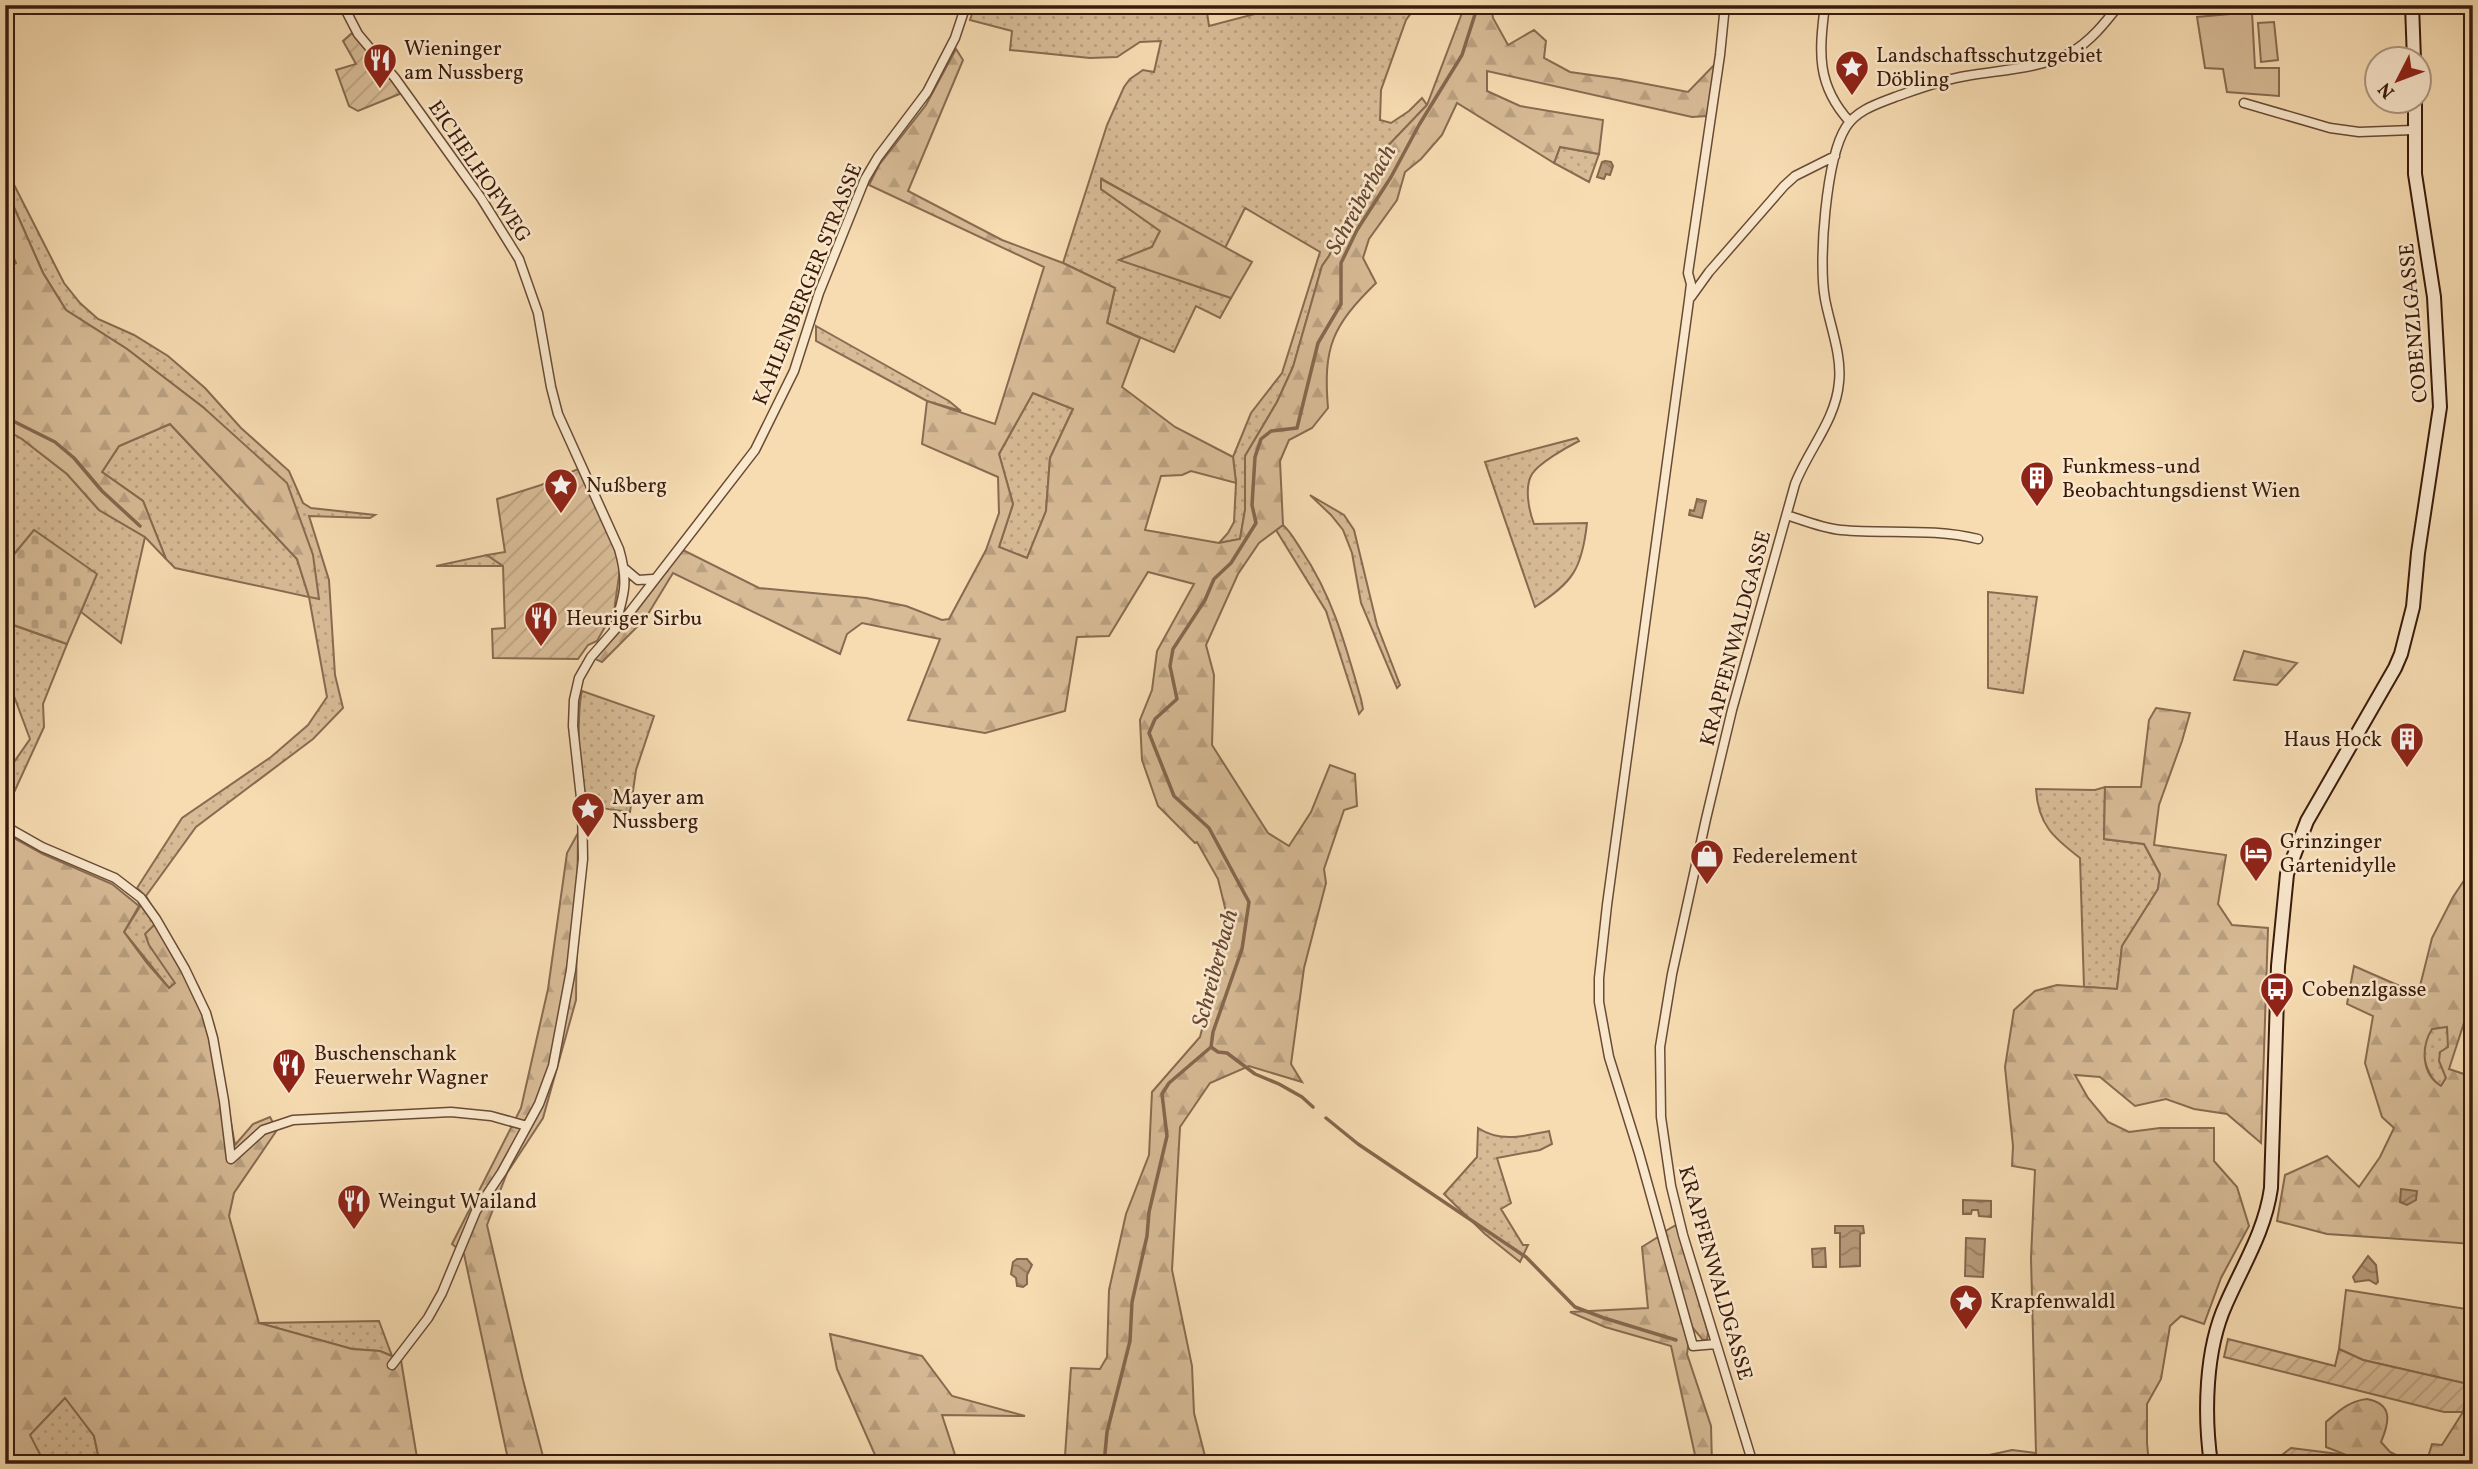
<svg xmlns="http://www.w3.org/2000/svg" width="2478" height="1469" viewBox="0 0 2478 1469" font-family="Vollkorn,serif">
<defs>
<pattern id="grass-dots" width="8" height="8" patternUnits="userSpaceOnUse" patternTransform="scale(1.75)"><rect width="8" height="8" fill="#d7bb96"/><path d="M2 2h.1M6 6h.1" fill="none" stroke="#b9a080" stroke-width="1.8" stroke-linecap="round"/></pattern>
<pattern id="forest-firs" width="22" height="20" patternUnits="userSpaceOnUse" patternTransform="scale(1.75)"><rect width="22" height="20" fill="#d7bb96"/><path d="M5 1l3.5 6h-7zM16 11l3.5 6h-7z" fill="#b9a080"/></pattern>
<pattern id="cemetery-stones" width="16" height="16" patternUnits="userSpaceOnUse" patternTransform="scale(1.75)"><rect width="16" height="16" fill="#d7bb96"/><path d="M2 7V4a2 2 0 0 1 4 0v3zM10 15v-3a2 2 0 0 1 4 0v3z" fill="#b9a080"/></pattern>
<pattern id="garden-furrows" width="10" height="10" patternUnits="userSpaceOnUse" patternTransform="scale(1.75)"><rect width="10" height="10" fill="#d7bb96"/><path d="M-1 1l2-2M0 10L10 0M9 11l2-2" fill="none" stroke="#b9a080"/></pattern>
<pattern id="water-waves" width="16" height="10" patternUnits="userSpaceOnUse" patternTransform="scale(1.75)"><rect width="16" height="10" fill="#b79a79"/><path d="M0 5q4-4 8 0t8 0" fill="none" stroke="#967d61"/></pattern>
</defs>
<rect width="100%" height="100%" fill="#f7dcb2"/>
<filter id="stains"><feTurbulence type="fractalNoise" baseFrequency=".00286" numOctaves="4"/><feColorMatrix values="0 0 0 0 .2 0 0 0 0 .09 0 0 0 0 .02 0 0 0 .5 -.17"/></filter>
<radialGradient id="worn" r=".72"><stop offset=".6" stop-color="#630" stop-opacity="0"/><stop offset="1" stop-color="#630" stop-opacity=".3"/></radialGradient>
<path fill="url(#grass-dots)" stroke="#886b50" stroke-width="2" d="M975,5h231l3,21 80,-21h128l-11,15 -25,70 -1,30 11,3 18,-12 13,-13 5,7 -45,47 -53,104 -7,10 -29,101 -16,35 -32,54v54l-5,29 -21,4 9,-10 6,-11 2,-39 -3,-26 18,-44 31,-40 38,-121 -75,-44 -20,40 -123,-69 -1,10 59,42 -8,16 -32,13 111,38 -11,20 -24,-12 -22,46 -67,-29 8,-35 -52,-25 44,-138 17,-38 6,-8 13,-9 11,2 7,-31 -21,1 -23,15 -27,1 -80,-8 2,-19 -42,-11z
M1560,147l39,7 -10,28 -35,-19z
M5,167l59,116 16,20 18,16 36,16 34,21 37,32 36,40 48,43 14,32 8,5 64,7 -5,3 -61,-2 20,64 6,95 8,33 -30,31 -117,88 -50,69 13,24 16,63 -6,5 -45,-56 22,-35 -9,-9 45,-70 89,-61 37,-32 19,-28 -18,-100 -134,-29 -9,-9 -23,-58 -41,-29 17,-26 51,-22 127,135 12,38 4,-42 -109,-147 -77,-59 -61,-39 -23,-37 -38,-86z
M816,326l133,75 12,10 -34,-10 -111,-60z
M1033,393l40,16 -23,49 -4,53 -19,47 -28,-11 14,-43 -14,-50z
M5,429l17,10 45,35 32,36 46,27 -24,106 -40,-31 15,-38 -62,-44 -23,28 -6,1z
M1577,438l2,3c-12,6 -40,22 -47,33 -8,13 -3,37 2,50l53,-1c-5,46 -14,59 -52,84l-50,-145z
M1310,495l34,20 10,15 23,95 23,60 -3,3 -36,-85 -9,-50 -9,-23 -12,-15z
M1283,525c8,7 13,17 19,26 31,46 44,96 59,148l2,10 -4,5 -33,-103 -50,-81z
M487,555l16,11h-67z
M1988,592l49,5 -14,96 -35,-5z
M10,624l57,20 -24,60 1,23 -39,85v-37l25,-36 -25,-67v-42l2,1z
M582,691l72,25 -18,54 -6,42c-11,-2 -29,-2 -38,-8 -16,-10 -15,-95 -10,-113z
M2105,787l-1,52 40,5 16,30 -2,15 -36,57 -5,43 -33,-2 -4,-129c-26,-20 -42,-33 -44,-69l59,1z
M2447,1026l2,21 -5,22 2,9 -5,8c-12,-7 -19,-27 -17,-42 0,-5 5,-10 8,-15z
M1478,1128c23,15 46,8 71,3l3,13 -12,6 -43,8 14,45 -10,6 22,36h5l-8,17 -35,-28 -41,-40 33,-37z
M379,1321l13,35 -12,-5 -28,-2 -93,-26z
M65,1397l29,39 6,28h-55l-16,-29z"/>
<path fill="url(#forest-firs)" stroke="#886b50" stroke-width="2" fill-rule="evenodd" d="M1465,5h26l2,13 15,27 26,-15 12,11 -2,17 26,14 50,7 68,13 28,-29 -9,53 -15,1 -205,-46v20l33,15 83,14 -4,34 -39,-7 -6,16 -97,-60 -15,32 -21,24 -16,13 -8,28 -28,39 -6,19 13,25c-44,43 -53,64 -48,125l-16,20 -23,12 -9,21 3,64 -24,18 -21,31 -32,71 8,30 -2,70 56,88 21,13 22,-34 19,-47 25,9 2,32 -13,4 -20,59 2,14 -22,85 -13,96 11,18 -53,-16 -39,17 -30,44 -8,143 20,96 2,47 13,51h-146l4,-8 6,-88 29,1 7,-12 2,-67 17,-76 23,-59 3,-63 48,-55 29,-113 -11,-45 -21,-37 -2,1 -37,-37 -16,-46 -2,-40 12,-30 5,-39 37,-67 -46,-12 -39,64 -32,1 -12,74 -80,22 -77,-13 32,-81 -78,-16 -15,11 -7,20 -167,-81 -28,46 -43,43 -7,-3 33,-37 55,-72 76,38 107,10 40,8 36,14 7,-1 37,-69 13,-37 -1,-36 -76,-33 5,-43 68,23 49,-157 -175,-82 10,-20 47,-60 30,-56 7,11 -55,131 94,49 61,23 52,25 -8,35 33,15 -18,49 53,40 58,30 3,26 -45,-12 -9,4 -21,1 -16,54 74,13 21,-4 5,-29v-54l32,-54 16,-35 29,-101 7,-10 53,-104 45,-47zM1033,393l40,16 -23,49 -4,53 -19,47 -28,-11 14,-43 -14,-50z
M1101,179l151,83 -21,36 -112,-38 33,-13 8,-16 -59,-42z
M5,187l38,86 23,37 61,39 77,59 83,75 26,72 6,44 -10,-2 -12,-38 -127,-135 -51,22 -17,26 41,29 23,58 -21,-22 -46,-27 -32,-36 -45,-35 -17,-10v-160l11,-6 -11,-25z
M2244,651l53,12 -20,22 -43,-5z
M2156,708l34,5 -8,28 -23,64 -5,40 72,10 -8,49 14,21 36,3 -7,215 -34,-29 -33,-5 -28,-10 -31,7 -35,-29 -25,-2 13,23 20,24 21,10 31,-4h54v33l23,26 12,39 -28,52 -17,46 -23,-8 -11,10 -9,53 -14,25v39l2,21h-216l4,-5 43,-2 32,-7 24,3 -5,-195 4,-88 -23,-4 1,-20 -8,-79 9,-57 21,-19 22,-6 60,4 5,-43 36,-57 2,-15 -16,-30 -40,-5 1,-52h36l8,-67z
M5,833l38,21 69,30 27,22 -15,26 23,31 22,25 6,-5 -26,-38 -4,-11 14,-14 40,68 14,35 22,122 18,-21 17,-7 7,13 -43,63 -5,23 30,107 93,26 28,2 21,9 17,104h-318l-6,-28 -29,-38 -35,37 15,29h-40v-469l7,-6 -7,-6z
M578,833l-2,167 -33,118 -36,55 -20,52 36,155 22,84h-36l-45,-210 -12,-10 69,-136 27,-119 19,-136z
M2473,867v128l-24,74 24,8v167l-146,-10 -50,-13 8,-46 42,-19 32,31 21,-30 14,-29 -12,-11 -17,-54 8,-47 -26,-12 7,-38 64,28 14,-56 21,-41zM2447,1027l1,20 -8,5 -1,9 7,17 -5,8c-20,-12 -20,-39 -9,-57z
M1676,1225l32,107 -1,8h-4l-11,-13 -28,-95z
M1658,1237l31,103 -2,14 24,72 1,38h-15l-26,-118 -66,-19 -35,-15 78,-4 -6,-61z
M2346,1290l127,20v128l-9,26h-38l6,-20 10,1 21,-33 5,-28 -105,-24 -24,-11z
M830,1334l92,22 30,40 73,20 -83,-1 16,49h-79l-42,-95z
M2367,1399c27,5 22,24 14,43l9,10 24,12h-45l-43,-17v-25c13,-11 23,-21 41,-23z"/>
<path fill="url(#cemetery-stones)" stroke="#886b50" stroke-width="2" d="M34,530l63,44 -30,70 -56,-20 -4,7 -2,-1v-56l6,-16z"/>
<path fill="url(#garden-furrows)" stroke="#886b50" stroke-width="2" d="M352,33l50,60 -44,18 -9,-5 -13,-36 20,-6 -13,-23z
M578,469l36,76 6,24 -6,42 -17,30 -9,4 -10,14 -85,-1 -1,-29 13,-1 -2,-62 -16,-11 18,-3 -8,-53 44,-14z
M2228,1339l107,27 4,-17 24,11 105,24 -5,28h-19l-220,-55z
M2291,1448l48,6 30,10h-113l22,-6z"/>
<path fill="#d7bb96" stroke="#886b50" stroke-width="2" d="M2252,12l3,56h24v28l-52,-4 -4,-23 -18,-1 -8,-51z
M2274,22l4,38 -17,2 -3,-39z"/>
<path fill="url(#water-waves)" stroke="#85674d" stroke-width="2" d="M1605,161l6,1 2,4 -3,9 -4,-1 -2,5 -7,-2 5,-15z
M1697,499l9,2 -4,17 -13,-3 1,-5 4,1z
M2401,1189l16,2 -1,9 -9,5 -7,-3z
M1963,1200l28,1v16l-12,-1 -1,-6h-6l-1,4h-8z
M1835,1226h28l1,7 -4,1v32l-20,1v-34h-5z
M1966,1238l19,1 -2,38 -18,-1z
M1825,1248l1,19h-13l-1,-18z
M2368,1256l8,9 2,17 -2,2 -7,-4 -14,2 -2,-5z
M1017,1259h10l5,6 -5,10v9l-4,3 -6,-1 -1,-8 -5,-4 2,-12z"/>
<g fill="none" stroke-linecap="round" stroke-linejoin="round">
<path stroke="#85674d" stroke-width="3.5" d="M5,417l50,25 19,16 28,33 38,35
M1211,1047l7,5 9,1 28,21 24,10 23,13 11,10
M1326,1118l32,26 168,113 49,50 29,11 72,22
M1104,1464l3,-32 23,-91 2,-39 15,-66 2,-24 18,-76 -5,-42 7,-11 42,-36 2,-15 29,-83 7,-47 -40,-74 -35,-32 -25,-63 6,-14 22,-20 -7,-33 3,-17 32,-49 9,-21 17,-16 25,-40 -4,-18 3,-48 6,-18 10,-8 26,-3 21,-85 23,-39v-41l16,-33 34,-53 28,-52 43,-70 16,-50"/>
<g stroke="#694b35" stroke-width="11">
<path id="street" d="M343,5l15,29 37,44 86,120 38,61 19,54 13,74 7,27 61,135c10,34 5,46 -5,80
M1825,5c-6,47 -9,80 25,117
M2244,103l86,25 29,4 54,-2
M1691,297l18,-25 75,-86 11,-10 40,-20
M1787,515c18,6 35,13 54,15 45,4 92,-2 137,9
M625,569l13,11 15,-1
M5,826l37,21 73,31 26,20 15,21 29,50 21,44 7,25 11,63 7,58 32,-29 30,-10 158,-8 40,4 36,10
M1716,1344l-23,2 -54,-193 -30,-96 -10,-55v-24l8,-73 82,-605 2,-16 -3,-11 32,-218 5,-50
M392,1365l36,-47 14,-25 34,-82 26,-39 37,-68 14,-38 18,-96 12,-111 -1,-52 -9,-81 1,-26 5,-22 12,-21 35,-40 129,-167 39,-79 25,-78 46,-114 13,-22 49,-65 28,-54 11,-33
M1753,1464l-70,-229 -12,-49 -10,-69 -1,-70 12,-73 34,-155 26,-109 63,-226c13,-34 41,-64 44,-102 3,-27 -9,-56 -14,-83 -7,-37 1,-141 21,-172 11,-17 31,-23 49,-30 23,-8 46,-17 71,-21 33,-6 73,-7 104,-23 20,-11 35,-30 49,-48"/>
</g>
<g stroke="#3a1b0b" stroke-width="16">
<path id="secondary" d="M2412,5l2,55
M2211,1464c-7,-49 -6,-114 15,-160 17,-39 39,-73 45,-116l7,-222 9,-92 20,-53 88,-153 6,-14 12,-47 5,-54 22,-146 -6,-110 -19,-123v-72"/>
</g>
<use href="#street" stroke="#fae8cd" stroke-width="8"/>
<use href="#secondary" stroke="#fae8cd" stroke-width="12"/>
</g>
<defs>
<g id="restaurant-pin" transform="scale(1.75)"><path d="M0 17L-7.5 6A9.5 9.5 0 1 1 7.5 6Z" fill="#8f2418" stroke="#fae8cd"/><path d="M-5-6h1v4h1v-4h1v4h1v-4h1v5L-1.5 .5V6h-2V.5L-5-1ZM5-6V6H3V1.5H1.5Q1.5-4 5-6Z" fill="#fff"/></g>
<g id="sight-pin" transform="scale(1.75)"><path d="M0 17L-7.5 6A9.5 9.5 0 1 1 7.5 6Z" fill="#8f2418" stroke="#fae8cd"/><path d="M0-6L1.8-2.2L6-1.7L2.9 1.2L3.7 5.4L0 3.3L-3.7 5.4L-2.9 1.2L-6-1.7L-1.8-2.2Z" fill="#fff"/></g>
<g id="building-pin" transform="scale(1.75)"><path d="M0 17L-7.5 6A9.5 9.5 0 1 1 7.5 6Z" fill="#8f2418" stroke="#fae8cd"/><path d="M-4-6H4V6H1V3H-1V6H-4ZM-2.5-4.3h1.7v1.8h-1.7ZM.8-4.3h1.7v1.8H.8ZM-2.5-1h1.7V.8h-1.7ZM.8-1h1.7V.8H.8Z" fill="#fff"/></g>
<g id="hotel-pin" transform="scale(1.75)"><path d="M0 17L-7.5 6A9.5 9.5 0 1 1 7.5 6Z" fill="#8f2418" stroke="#fae8cd"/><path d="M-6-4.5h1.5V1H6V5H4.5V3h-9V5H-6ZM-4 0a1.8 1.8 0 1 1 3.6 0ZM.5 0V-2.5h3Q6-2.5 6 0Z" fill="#fff"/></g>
<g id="shop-pin" transform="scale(1.75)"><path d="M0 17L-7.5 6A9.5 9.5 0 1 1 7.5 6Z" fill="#8f2418" stroke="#fae8cd"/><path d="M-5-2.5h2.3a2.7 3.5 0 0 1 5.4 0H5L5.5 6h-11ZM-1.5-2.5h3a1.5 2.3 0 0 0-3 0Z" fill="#fff"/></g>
<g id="bus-pin" transform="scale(1.75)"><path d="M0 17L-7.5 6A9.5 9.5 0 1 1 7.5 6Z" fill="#8f2418" stroke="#fae8cd"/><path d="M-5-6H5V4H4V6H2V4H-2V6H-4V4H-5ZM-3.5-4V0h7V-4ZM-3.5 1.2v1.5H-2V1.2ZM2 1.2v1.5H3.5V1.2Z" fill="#fff"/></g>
</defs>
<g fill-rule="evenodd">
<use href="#restaurant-pin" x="380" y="60"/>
<use href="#sight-pin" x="1852" y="67"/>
<use href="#building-pin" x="2037" y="478"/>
<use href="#sight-pin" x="561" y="485"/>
<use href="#restaurant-pin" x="541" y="618"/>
<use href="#building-pin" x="2407" y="739"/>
<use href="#sight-pin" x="588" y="809"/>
<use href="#hotel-pin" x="2256" y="853"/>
<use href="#shop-pin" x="1707" y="856"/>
<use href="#bus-pin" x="2277" y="989"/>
<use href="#restaurant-pin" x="289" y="1065"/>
<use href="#restaurant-pin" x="354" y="1201"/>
<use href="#sight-pin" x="1966" y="1301"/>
</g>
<g text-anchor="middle" stroke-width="5" stroke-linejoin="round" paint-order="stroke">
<g font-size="21" fill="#3a1b0b" stroke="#fae8cd" text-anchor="start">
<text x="404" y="55">Wieninger<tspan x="404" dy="24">am Nussberg</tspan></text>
<text x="1876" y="62">Landschaftsschutzgebiet<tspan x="1876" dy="24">Döbling</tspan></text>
<text x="2062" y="473">Funkmess-und<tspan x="2062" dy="24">Beobachtungsdienst Wien</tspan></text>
<text x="586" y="492">Nußberg</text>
<text x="566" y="625">Heuriger Sirbu</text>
<text x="2382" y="746" text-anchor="end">Haus Hock</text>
<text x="612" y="804">Mayer am<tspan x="612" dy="24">Nussberg</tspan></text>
<text x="2280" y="848">Grinzinger<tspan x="2280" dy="24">Gartenidylle</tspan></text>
<text x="1732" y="863">Federelement</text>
<text x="2302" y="996">Cobenzlgasse</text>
<text x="314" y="1060">Buschenschank<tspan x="314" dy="24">Feuerwehr Wagner</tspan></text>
<text x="378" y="1208">Weingut Wailand</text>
<text x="1990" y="1308">Krapfenwaldl</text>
</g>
<g font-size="21" fill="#3a1b0b" stroke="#fae8cd">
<text transform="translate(480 171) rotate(56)" y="7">EICHELHOFWEG</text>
<text transform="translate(807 284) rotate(-68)" y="7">KAHLENBERGER STRASSE</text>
<text transform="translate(2413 323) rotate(-95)" y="7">COBENZLGASSE</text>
<text transform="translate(1735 638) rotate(-75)" y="7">KRAPFENWALDGASSE</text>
<text transform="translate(1716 1273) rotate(74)" y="7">KRAPFENWALDGASSE</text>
</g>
<g font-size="23" font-style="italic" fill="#664732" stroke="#fae8cd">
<text transform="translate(1360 199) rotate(-61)" y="8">Schreiberbach</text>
<text transform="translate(1214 968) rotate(-75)" y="8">Schreiberbach</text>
</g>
</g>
<rect width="2478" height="1469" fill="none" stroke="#f7dcb2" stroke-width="28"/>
<rect x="7" y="7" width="2464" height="1455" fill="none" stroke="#3a1b0b" stroke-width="3.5"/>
<rect x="14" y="14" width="2450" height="1441" fill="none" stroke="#3a1b0b" stroke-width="2"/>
<g transform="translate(2398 80) rotate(228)"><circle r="33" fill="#fae8cd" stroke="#ad967f" stroke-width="2"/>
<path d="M0-5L12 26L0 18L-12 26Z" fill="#8f2418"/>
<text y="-10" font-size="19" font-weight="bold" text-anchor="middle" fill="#3a1b0b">N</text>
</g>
<rect width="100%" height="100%" filter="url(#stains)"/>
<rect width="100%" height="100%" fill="url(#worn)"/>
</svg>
